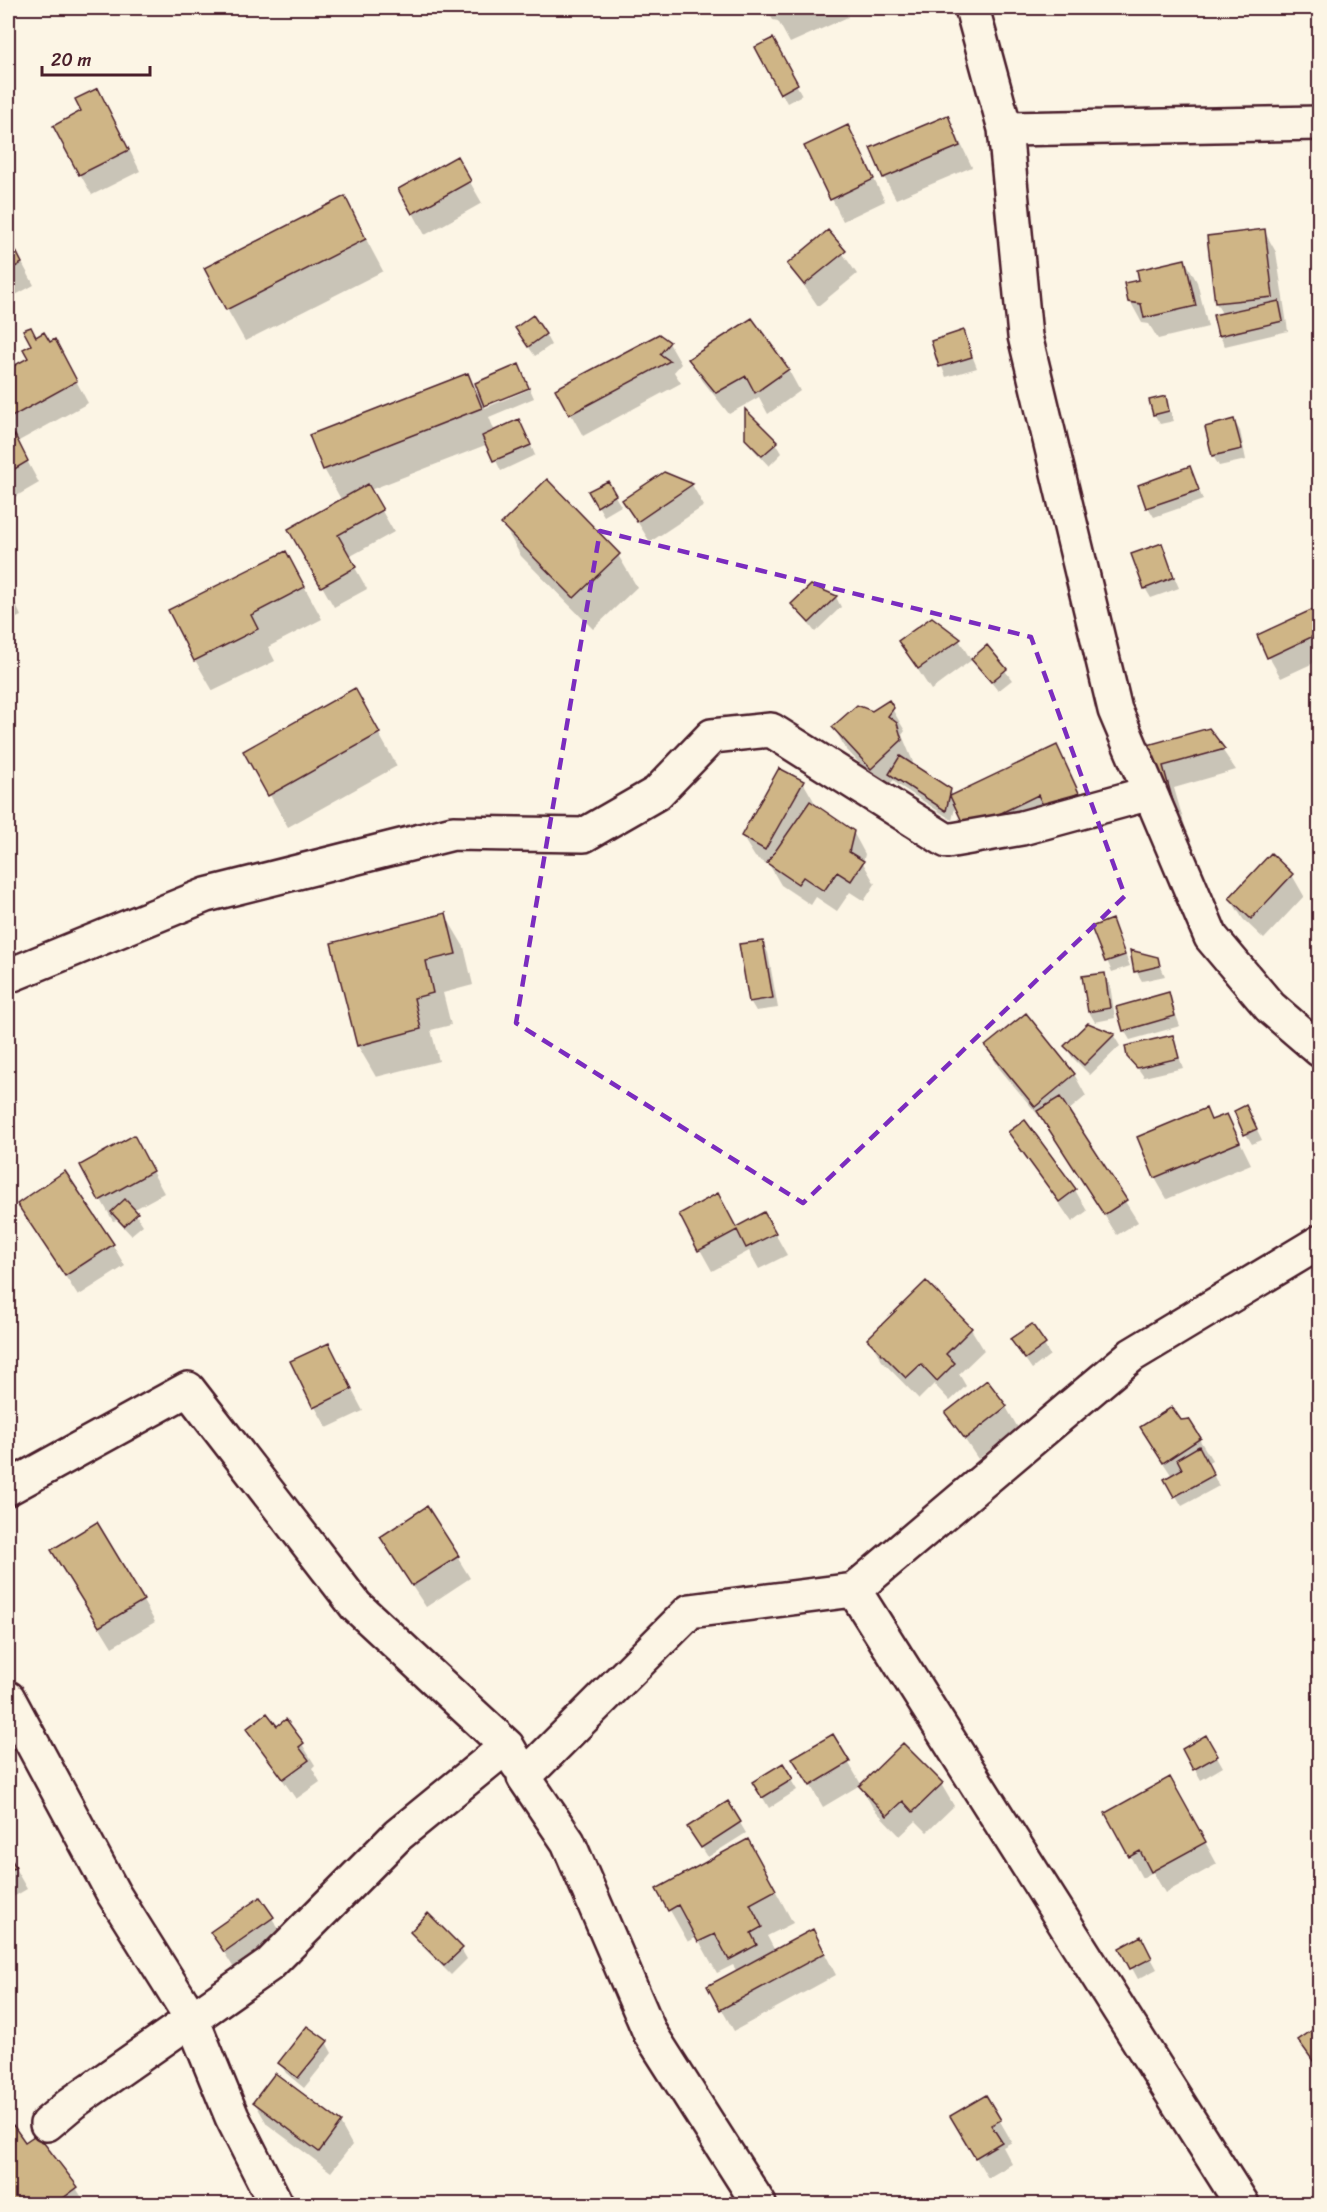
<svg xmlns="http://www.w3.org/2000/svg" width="1327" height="2212" viewBox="0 0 1327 2212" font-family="Sriracha,sans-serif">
<rect width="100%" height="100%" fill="#fcf5e5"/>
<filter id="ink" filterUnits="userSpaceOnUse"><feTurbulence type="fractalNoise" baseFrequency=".0167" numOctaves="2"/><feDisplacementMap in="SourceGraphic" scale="12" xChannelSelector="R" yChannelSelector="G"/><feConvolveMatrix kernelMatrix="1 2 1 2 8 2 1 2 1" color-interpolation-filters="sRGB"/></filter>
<g filter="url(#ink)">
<path fill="#0003" d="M766,8h77l5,9 -58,26 -12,-22 -5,-1z
M772,40l30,55 -15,8 -30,-55z
M110,111l30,60 -48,24 -12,-21z
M948,117l24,50 -76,32 -12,-22z
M847,127l38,74 -42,20 -37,-74z
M456,158l26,45 -57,32 -25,-46z
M344,198l39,73 -138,70 -18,-32z
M1264,231l12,21 12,79 -63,15 -6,-11 4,-20 -7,-12 -7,-65z
M828,232l29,42 -39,32 -29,-42z
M8,237l26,48 -26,14z
M1185,260l12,22 11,45 -50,12 -9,-15 -7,-1 -12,-22 11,-20z
M963,332l14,36 -31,9 -14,-35z
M545,334l6,11 -16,11 -12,-17z
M36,338l13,5 17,19 22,41 -71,39 22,41 -31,18v-60l3,-2 -3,-5v-63l22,-12z
M669,343l12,21 -7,8 7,11 -98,53 -26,-47z
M690,360l98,9 12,22 -32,23 -9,-17 -30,17 -26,-33z
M518,366l10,20 -43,18v4l45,-19 4,9 -45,19 6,15h30l10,23 -34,16 -13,-27 -118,46 24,42 -45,25 18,32 -33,18 -44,-77 52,-29 -18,-32 143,-95 13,23z
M1165,398l9,23 -14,3 -6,-10z
M1234,421l6,10 6,29 -27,6 -6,-10 -7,-28z
M746,438l30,5 6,10 -13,13 -16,-17z
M1190,468l13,32 -49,17 -6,-10z
M664,473l28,12 12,21 -54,36 -26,-42z
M607,483l14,23 -17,10 -14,-24z
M503,524l115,31 19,32 -44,42 -72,-73z
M1161,545l18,43 -28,10 -6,-10z
M286,553l36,66 -54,28 7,14 -62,30 -18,-31z
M8,587l13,29 -13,6z
M812,587l24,10 5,10 -26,25 -22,-28z
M1320,607v53l-39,18 -12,-21z
M8,624l4,11 -4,2z
M959,640l12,20 16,-13 25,33 -14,11 -25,-32 -42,31 -31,-48z
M354,690l43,76 -109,61 -43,-76z
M888,702l17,29 -3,4 11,27 -3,3 40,25 3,6 103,-49 34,67 -110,36 -24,-46 -4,16 -55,-36 -3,-4 -10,9 -38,-40 -12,-21 38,-15z
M1208,729l28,41 -62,18 13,45 -9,3 -32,-88z
M803,782l12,21 -1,3 39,26 12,22 -2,9 12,21 -11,17 -14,-9 -13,19 -21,-14 -5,8 -30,-20 -11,-19 -15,-9 -13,-21z
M1292,875l12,21 -40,43 -21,-20 -13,-21z
M445,915l19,32 9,38 -30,8 8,32 -20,5 8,31 -63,16 -18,-31z
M1111,921l19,45 -18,6 -19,-44z
M763,942l5,11 10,55 -22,3 -6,-10z
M1157,958l8,18 -23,5 -6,-10z
M1104,975l6,10 5,33 -20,4 -6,-10z
M1168,994l12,32 -50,14 -6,-10z
M1088,1024l26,12 6,10 -30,29 -18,-18 -6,-11z
M1172,1037l11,31 -39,9 -15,-21z
M987,1047l87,27 12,22 -18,15 70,111 -21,13 -68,-107 -50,-60z
M1246,1107l16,33 -10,4 -6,-10z
M1205,1110l7,12 15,-7 24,49 -84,35 -12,-21 -16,-41z
M1025,1122l50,68 12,21 -15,11 -62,-90z
M133,1137l31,56 -31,17 10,15 -12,10 -14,-15 -4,1 -31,-55z
M19,1204l93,40 13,22 -47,30z
M764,1214l23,41 -28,14 -10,-18 -37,20 -31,-56 55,13z
M971,1329l13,21 -25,24 7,12 -16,15 -16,-17 -15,15 -37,-38 -13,-22z
M1012,1340l32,5 6,10 -18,14z
M328,1345l35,66 -36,17 -12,-21z
M1006,1407l12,21 -40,31 -31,-46z
M1180,1422l19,17 13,21 -5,3 12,23 -37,20 -16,-27 6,-3 -18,-27z
M427,1508l43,70 -44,29 -32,-48z
M66,1572l77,29 12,21 -43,25z
M248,1730l54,14 13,21 -3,3 8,14 -24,17z
M833,1736l29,50 79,-2 13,22 -27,26 -11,-11 -16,15 -27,-28 -13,-23 -37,22 -28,-49z
M1206,1737l17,30 -22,13 -17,-30z
M782,1765l15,25 -28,18 -9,-15z
M1182,1800l35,64 -52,29 -12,-21 -11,6 -35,-64z
M728,1803l18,30 -38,24 -13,-20z
M8,1856l19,33 -19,11z
M766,1873l27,50 -26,13 8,15 49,1 12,23 -102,56 -25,-44 28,-15 -4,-7 -16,8 -20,-36 -9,5 -30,-53z
M260,1899l25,40 -48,34 -25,-40z
M412,1932l49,17 6,10 -16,16 -33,-33z
M1121,1948l25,1 11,20 -19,10z
M326,2042l6,11 -28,35 -18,-15 -6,-10z
M986,2097l26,45 -9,5 9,17 -24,14 -36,-61z
M255,2103l85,20 12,22 -21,27 -64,-48z
M12,2127l13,17 51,44 10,16h-78v-73z"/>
<path fill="#cfb586" stroke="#4a1f2b" stroke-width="1.5" d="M773,38l25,46 -18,10 -25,-47z
M98,88l31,62 -50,25 -26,-49 28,-15 -6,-12z
M948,115l12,31 -77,32 -13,-30z
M848,125l26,54 -44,21 -26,-54z
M457,156l14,25 -59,33 -14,-25z
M345,196l21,43 -140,71 -22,-42z
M1265,229l8,68 -58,6 -8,-67z
M828,230l18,21 -42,34 -17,-21z
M8,235l14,28 -14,8z
M1185,259l11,47 -52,12 -3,-14 -13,-2 -4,-19 15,-3 -2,-10z
M1279,301l4,20 -65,15 -5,-21z
M533,315l13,19 -18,13 -13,-19z
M752,318l37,51 -34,24 -9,-17 -30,17 -28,-34z
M31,327l5,10 8,-5 6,10 5,-3 22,42 -69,38v-50l20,-11 -5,-9 8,-4 -8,-15z
M964,330l8,27 -33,10 -8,-26z
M659,334l11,8 -10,12 10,7 -101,54 -14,-26z
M519,364l10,24 -45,18 -9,-23z
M468,373l14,35 -159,62 -14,-35z
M1166,396l3,15 -16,4 -4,-15z
M745,409l33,33 -16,14 -17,-17z
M519,419l12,26 -38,16 -11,-25z
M1234,419l8,30 -30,7 -7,-29z
M15,435l13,26 -20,12v-34z
M1190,466l9,24 -53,18 -8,-23z
M664,472l29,12 -56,38 -15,-22z
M547,479l73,75 -46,44 -73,-74z
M608,481l8,14 -19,12 -9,-16z
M368,484l15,26 -45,25 18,32 -35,20 -33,-58z
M1162,543l12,34 -30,12 -13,-35z
M286,551l19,36 -54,28 7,14 -64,32 -26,-51z
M811,585l26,11 -28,27 -18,-19z
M1320,606v27l-53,25 -10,-23z
M932,617l29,22 -43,30 -20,-28z
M987,645l20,24 -16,13 -20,-23z
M355,688l25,45 -112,63 -25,-45z
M889,700l5,8 -6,8 9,7 5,17 -31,29 -39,-42 25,-22 15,6z
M1209,728l16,21 -62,17 13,46 -12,3 -20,-69z
M1057,745l22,48 -34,16 -7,-14 -72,35 -16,-34z
M900,756l51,33 -5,22 -57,-37z
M779,768l25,13 -39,69 -24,-14z
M810,801l44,30 -5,21 15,9 -13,20 -14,-9 -13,19 -21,-14 -5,7 -31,-21z
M1271,853l22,21 -42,45 -22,-21z
M446,913l10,41 -30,7 7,32 -19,5 7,31 -64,17 -26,-103z
M1112,919l13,36 -20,7 -14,-35z
M763,941l10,57 -24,4 -10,-58z
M1130,950l28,7 2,9 -26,6z
M1105,973l5,35 -22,4 -6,-36z
M1169,992l6,24 -52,15 -7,-24z
M1026,1013l49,61 -40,33 -50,-61z
M1088,1023l27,11 -31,31 -20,-19z
M1173,1035l6,23 -42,10 -10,-11 -2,-11z
M1060,1097l67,103 -23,15 -67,-104z
M1246,1105l11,24 -13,6 -10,-24z
M1206,1108l5,12 16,-6 13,28 -86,36 -17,-41z
M1025,1120l51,69 -17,13 -51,-70z
M134,1135l19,36 -54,30 -19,-36z
M65,1171l49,73 -49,32 -48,-72z
M718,1193l18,34 28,-15 12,21 -30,15 -9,-18 -39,21 -19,-37z
M125,1199l13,14 -14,13 -13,-14z
M926,1281l46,47 -26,26 9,9 -18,18 -16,-17 -15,14 -39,-39z
M1032,1324l14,20 -21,15 -15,-20z
M329,1343l23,46 -39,19 -23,-47z
M987,1380l20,26 -42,33 -20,-26z
M1172,1407l9,13 8,-1 12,19 -38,25 -23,-36z
M1199,1446l15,29 -40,22 -10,-18 18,-10 -5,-10z
M427,1506l32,50 -47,30 -32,-49z
M97,1522l47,78 -45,27 -48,-77z
M267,1713l10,13 9,-7 18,24 -5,4 10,13 -26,19 -37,-50z
M833,1734l17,28 -40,24 -18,-28z
M1206,1735l12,21 -25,14 -11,-21z
M903,1743l40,40 -30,29 -10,-11 -16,15 -28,-30z
M1320,1760v28l-3,-5z
M783,1763l10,16 -31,19 -10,-16z
M1170,1777l36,65 -55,30 -11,-21 -11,6 -24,-44z
M728,1801l13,21 -40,26 -14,-21z
M748,1839l28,51 -26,14 12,23 -11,6 6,12 -28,15 -14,-26 -17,8 -20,-37 -10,6 -12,-22z
M8,1854l8,13 -8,5z
M260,1897l14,20 -50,35 -14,-20z
M428,1913l35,35 -19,18 -34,-34z
M813,1929l12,24 -105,57 -13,-24z
M1141,1936l11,22 -22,11 -11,-21z
M1320,2025v38l-4,2 -18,-25z
M307,2026l21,15 -30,37 -20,-15z
M275,2073l66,49 -22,30 -66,-50z
M986,2095l15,25 -10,5 11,17 -27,16 -25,-42z
M13,2125l12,17 12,-8 41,53 -23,17 -47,-1v-74z"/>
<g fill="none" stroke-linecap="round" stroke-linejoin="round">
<g stroke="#4a1f2b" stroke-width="38">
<path id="minor" d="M972,8l33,121 20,207 90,374 96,227 59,70 50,43
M1005,129l315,-6
M8,976l198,-81 247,-62 131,2 73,-42 55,-57 59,-6 176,111 75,-13 128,-35
M8,1488l180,-99 168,217 151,140
M8,1698l105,195 79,126 40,98 44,87
M47,2124l25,-21 197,-138 129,-130 109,-89 11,19
M759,2204l-109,-171 -82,-191 -44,-65 166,-166 164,-21
M1242,2204l-388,-614 278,-235 188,-113"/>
</g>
<use href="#minor" stroke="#fcf5e5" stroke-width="33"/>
</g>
</g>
<path fill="none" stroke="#7b2cbf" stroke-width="4.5" stroke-dasharray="12 8" stroke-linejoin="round" d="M600,531l431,106 94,259 -322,307 -287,-180z"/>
<rect width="1327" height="2212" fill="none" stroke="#fcf5e5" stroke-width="30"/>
<rect x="15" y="15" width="1297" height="2182" fill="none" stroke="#4a1f2b" stroke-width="2" filter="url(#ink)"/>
<path d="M42 66v9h108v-9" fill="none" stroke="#4a1f2b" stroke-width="3"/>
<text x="51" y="66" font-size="18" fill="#4a1f2b" stroke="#fcf5e5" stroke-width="4.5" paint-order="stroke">20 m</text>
</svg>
